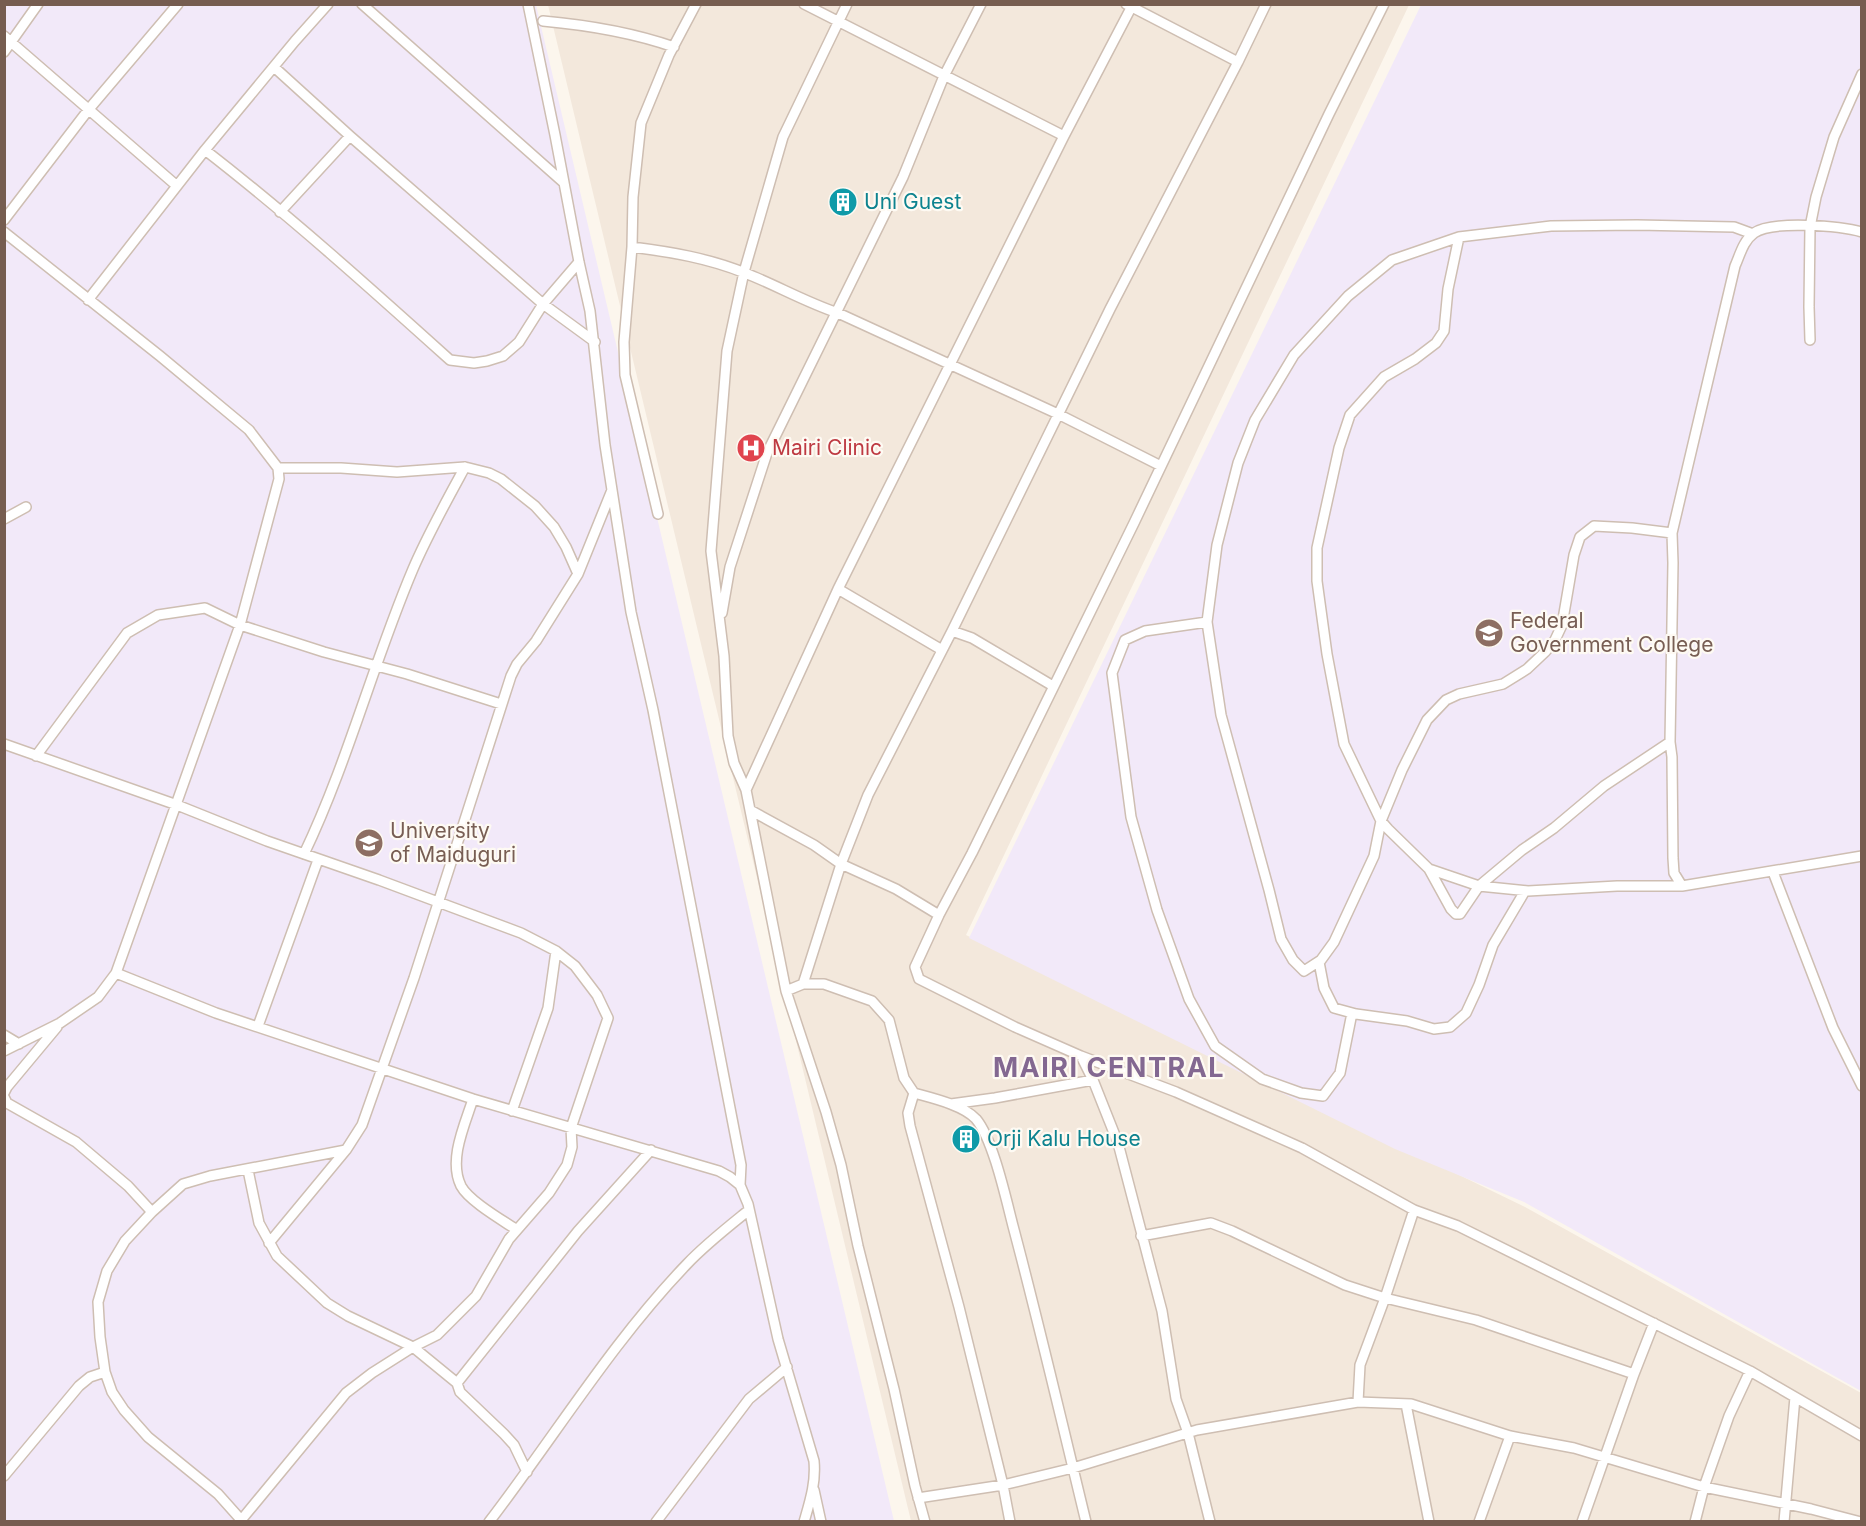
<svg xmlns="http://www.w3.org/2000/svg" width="1866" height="1526" viewBox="0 0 1866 1526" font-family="Inter,sans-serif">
<rect width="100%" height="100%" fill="#fcf6ed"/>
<path fill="#f3e8dc" d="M548,5h861l-443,930 559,272 336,186v128h-950z"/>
<path fill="#f2e9f9" d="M5,5h531l358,1516 -889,1z
M1421,5h440v1386l-337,-189 -129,-53 -426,-211z"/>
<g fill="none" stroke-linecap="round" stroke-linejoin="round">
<g stroke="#cebeb2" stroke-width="12">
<path id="street" d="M362,4l201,178
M528,4l27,131 24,127 11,49 15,134 26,167 22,98 88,455 -1,20 8,19 30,135 36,122c2,22 -4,40 -10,61
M804,4l260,132
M847,4l-64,133 -39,135 -17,79 -16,200 13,105 4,80 6,27 12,27 40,201 40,121 15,53 17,81 36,143 21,97 10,36
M1126,4l112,58
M1384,4l-55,110 -195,409 -162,330 -33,62 -24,52 4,12 96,48 66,29 95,36 126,56 112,62 44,16 292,145 112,65
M543,21c44,4 88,11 131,26
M4,36l173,150
M4,52l34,-48
M274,67l76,69 193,168 52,38
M205,150c85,66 165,138 245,210l24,3 13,-2 16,-5 16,-14 24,-38 36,-42
M280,212l70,-76
M4,220l85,-111 89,-105
M4,232l156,124 89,74 29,38 1,11 -39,146 -124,348 -18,24 -38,26 -56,28
M1459,237l-11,52 -4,42 -8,12 -21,16 -31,18 -34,38 -11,33 -22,100v33l10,73 17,90 37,77 7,8 41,40 50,17 49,5 89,-5h65l180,-30
M632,247c39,5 76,11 113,26 31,12 60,29 93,40l220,101 103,52
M88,300l117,-150 90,-109 33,-37
M1810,340l-1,-33 1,-80 6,-30 18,-60 28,-63
M278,468h63l56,4 68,-5 24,6 12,6 34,27 19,21 12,20 12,27
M658,514l-33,-139 -1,-33 8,-95 1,-50 8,-74 28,-68 27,-51
M4,519l22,-12
M1672,533l-40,-5 -38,-2 -14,11 -6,18 -12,70 -7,15 -10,12 -18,17 -24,15 -44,10 -13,6 -19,20 -25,50 -21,51 -7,35 -40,86 -13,18 -17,11 -11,-11 -12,-21 -12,-49 -48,-175 -14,-93 10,-77 21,-82 17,-43 39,-65 54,-59 44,-36 67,-23 92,-11 86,-1 97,2 19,7
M838,589l104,61
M722,613l8,-46 37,-114 136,-276 41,-101 37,-72
M1207,622l-62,9 -20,9 -13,33 19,144 26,93 32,89 26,47 47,33 39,14 22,3 17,-23 12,-60
M952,631l20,7 81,48
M4,744l173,61 90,36 112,39 142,53 35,18 19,15 22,29 11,23 -37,110 1,19 -5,18 -18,28 -40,46 -33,57 -39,39 -24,12 -41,26 -26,20 -104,126
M36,756l91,-123 31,-18 47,-7 35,17 84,27 83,22 94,30
M746,790l92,-201 226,-453 69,-132
M750,810l64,35 27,19 55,25 43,26
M304,854c44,-92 69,-191 109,-285 15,-35 34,-69 52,-102
M1429,869l22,40 5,5h4l19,-28 43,-36 32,-22 50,-42 66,-44
M1773,872l60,156 29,58
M1682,886l-8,-13 -1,-15 -1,-101 -2,-15 3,-179 -1,-30 63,-267c5,-11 8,-25 19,-33 18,-13 87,-7 108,-1
M1319,962l5,26 10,20 22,6 51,7 27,8 16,-2 16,-14 13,-28 14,-40 32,-54
M116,973l100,40 257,86 246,72 11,6 10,8
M803,984h21l48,17 17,19 15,58 10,15c18,5 49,12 62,26 17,20 30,80 37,107 26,98 49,197 73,296
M786,991l17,-7 38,-120 27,-69 84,-164 158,-322 128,-247 28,-58
M258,1026l60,-166
M4,1035l15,9
M1081,1056l12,24 25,63 44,168 14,88 12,34 22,89
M4,1093l3,-6 50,-60
M914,1093l-6,20 2,13 49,181 44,178 7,37
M4,1097l3,6 69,39 52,44 24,26
M473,1099c-8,25 -25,61 -12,87 8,15 41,34 56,44
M951,1104l44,-6 98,-18
M512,1111l36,-103 8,-57
M248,1170l11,53 18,33 50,47 21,13 65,31 44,36
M1141,1236l70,-13 21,8 113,54 40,13 91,22 158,54
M269,1243l77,-93 16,-25 52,-147 97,-302 6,-12 19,-23 42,-67 34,-84
M1358,1402l2,-37 25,-67 29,-88
M1406,1404l23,118
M527,1472l-13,-27 -10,-11 -44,-42 -3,-9 121,-152 73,-81
M4,1476l75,-90 11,-9 15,-5
M814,1490l7,32
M918,1498l85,-13 70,-17 124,-38 161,-28 53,2 99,32 64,12 130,39 107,22 50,13
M243,1522l-25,-28 -70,-57 -24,-27 -12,-18 -7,-20 -5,-35 -2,-35 9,-31 18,-30 27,-29 31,-28 27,-8 136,-26
M489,1522c66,-86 123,-180 198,-258 19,-20 41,-37 62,-54
M656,1522l93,-123 38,-32
M1479,1522l31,-86
M1582,1522l52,-148 20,-51
M1695,1522l9,-35 25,-71 21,-45
M1784,1522l11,-125"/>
</g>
<use href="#street" stroke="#fff" stroke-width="9"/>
</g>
<defs>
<g id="building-disc" transform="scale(1.5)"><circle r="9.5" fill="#0f9aa8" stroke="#fefaf3"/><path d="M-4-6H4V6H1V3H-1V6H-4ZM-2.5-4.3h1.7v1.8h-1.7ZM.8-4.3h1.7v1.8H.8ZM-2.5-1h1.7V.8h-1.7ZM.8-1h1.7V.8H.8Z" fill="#fff"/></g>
<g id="hospital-disc" transform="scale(1.5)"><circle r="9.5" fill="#e0444e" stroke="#fefaf3"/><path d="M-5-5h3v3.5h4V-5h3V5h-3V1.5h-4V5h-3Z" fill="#fff"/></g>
<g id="school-disc" transform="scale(1.5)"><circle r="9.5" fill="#8d6e63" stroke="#fefaf3"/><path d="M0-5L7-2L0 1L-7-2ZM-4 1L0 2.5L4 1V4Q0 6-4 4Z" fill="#fff"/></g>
<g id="university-disc" transform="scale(1.5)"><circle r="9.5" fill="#8d6e63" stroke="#fefaf3"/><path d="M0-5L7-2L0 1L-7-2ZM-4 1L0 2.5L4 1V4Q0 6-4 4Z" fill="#fff"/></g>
</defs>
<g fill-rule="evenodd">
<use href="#building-disc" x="843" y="202"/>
<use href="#hospital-disc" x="751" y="448"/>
<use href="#school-disc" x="1489" y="633"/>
<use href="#university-disc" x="369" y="843"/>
<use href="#building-disc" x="966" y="1139"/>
</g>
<g text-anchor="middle" stroke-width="4.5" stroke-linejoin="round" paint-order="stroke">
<g font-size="21" fill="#0d838f" stroke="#fefaf3" text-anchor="start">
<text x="864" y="209">Uni Guest</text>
<text x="987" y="1146">Orji Kalu House</text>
</g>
<g font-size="21" fill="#be3a42" stroke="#fefaf3" text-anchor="start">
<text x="772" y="455">Mairi Clinic</text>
</g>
<g font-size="21" fill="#785e54" stroke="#fefaf3" text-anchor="start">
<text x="1510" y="628">Federal<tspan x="1510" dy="24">Government College</tspan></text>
<text x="390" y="838">University<tspan x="390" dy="24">of Maiduguri</tspan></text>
</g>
<g font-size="27" font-weight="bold" letter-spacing="1.5" fill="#836891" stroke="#fefaf3">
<text x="1109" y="1077">MAIRI CENTRAL</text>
</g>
</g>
<rect width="1866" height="1526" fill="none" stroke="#765d50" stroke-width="12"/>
</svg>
